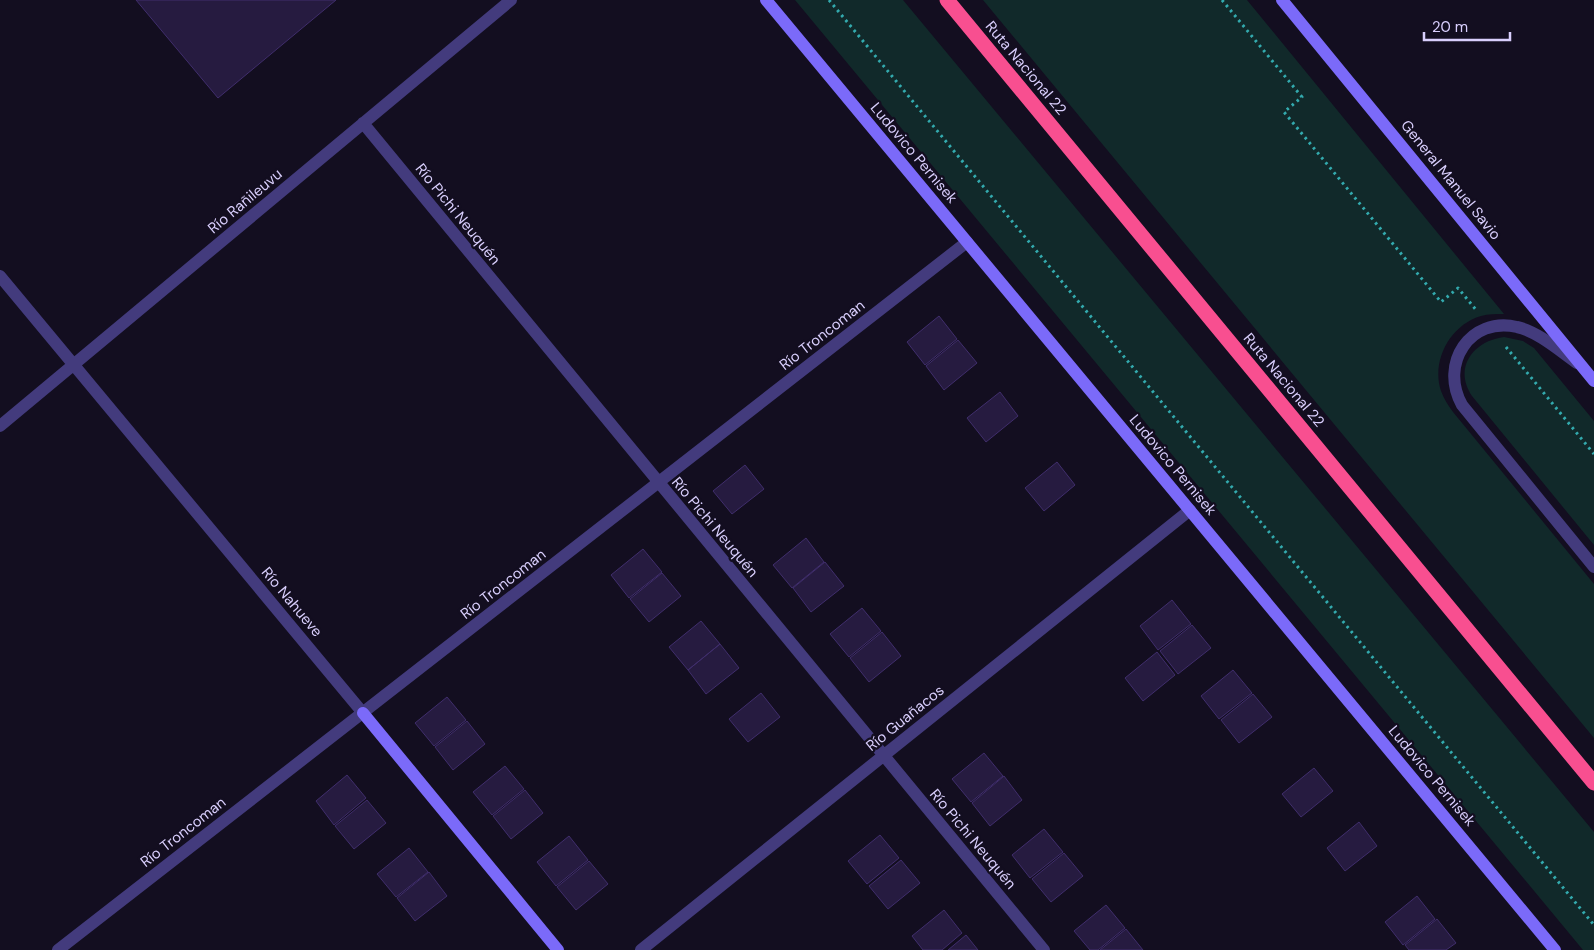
<svg xmlns="http://www.w3.org/2000/svg" width="1594" height="950" viewBox="0 0 1594 950" font-family="'DM Sans',sans-serif">
<rect width="100%" height="100%" fill="#130e20"/>
<path fill="#11292a" d="M795,0h108l691,832v118h-11z
M983,0h264l257,314c-8,0 -16,0 -23,2 -31,9 -50,45 -40,75 3,8 7,14 12,21l141,172v154z
M1504,337l19,4 11,7 60,73v124l-122,-149c-19,-28 1,-55 32,-59z"/>
<path fill="#261b40" stroke="#402e6c" d="M136,0h200l-118,98z
M939,316l18,23 -32,26 -18,-23z
M958,340l19,23 -33,27 -18,-24z
M1000,392l18,24 -32,26 -19,-24z
M1057,462l18,23 -31,26 -19,-23z
M745,465l19,24 -32,25 -19,-23z
M806,538l18,24 -32,26 -19,-23z
M643,549l19,23 -33,26 -18,-23z
M825,562l19,24 -33,26 -18,-24z
M662,573l19,23 -32,26 -19,-23z
M1172,600l19,24 -33,26 -18,-24z
M862,608l19,23 -32,26 -19,-23z
M701,621l19,23 -32,26 -19,-23z
M1192,625l19,23 -33,26 -18,-23z
M882,632l19,24 -32,26 -19,-24z
M720,644l19,24 -33,26 -18,-24z
M1157,652l18,23 -32,26 -18,-23z
M1233,670l19,23 -33,26 -18,-23z
M761,693l19,24 -32,25 -19,-23z
M1253,694l19,23 -33,26 -18,-23z
M447,697l19,23 -32,26 -19,-23z
M467,721l18,23 -32,26 -18,-23z
M984,753l19,23 -32,26 -19,-23z
M505,766l19,23 -32,26 -19,-23z
M1314,768l19,23 -32,26 -19,-23z
M347,775l19,23 -32,27 -18,-24z
M1004,776l18,24 -32,26 -18,-23z
M525,790l18,23 -32,26 -18,-23z
M367,800l19,23 -32,26 -19,-23z
M1359,822l18,24 -32,25 -18,-23z
M1044,829l19,23 -33,26 -18,-23z
M880,835l19,23 -32,26 -19,-23z
M569,836l19,24 -32,26 -19,-24z
M409,848l19,24 -32,25 -19,-23z
M1064,853l19,23 -32,26 -19,-23z
M901,860l19,23 -32,26 -19,-23z
M589,861l19,23 -32,26 -19,-23z
M429,872l18,24 -32,25 -18,-23z
M1417,896l18,23 -32,26 -18,-23z
M1106,905l19,23 -27,22h-8l-16,-19z
M944,910l18,23 -20,17h-19l-11,-14z
M1437,919l19,24 -10,7h-37l-4,-5z
M1126,929l17,21h-43z
M966,935l12,15h-30z"/>
<g fill="none" stroke-linecap="round" stroke-linejoin="round">
<path stroke="#33aaae" stroke-width="3" stroke-dasharray="2.5 4" stroke-linecap="butt" d="M829,0l765,925
M1222,0l80,97 -18,15 157,190 17,-14 19,23
M1506,347l88,107"/>
<path stroke="#433b7d" stroke-width="12" d="M363,123l681,827
M0,276l363,437
M1577,363c-17,-12 -40,-32 -60,-36 -47,-11 -78,37 -55,78l132,162
M0,426l511,-426
M58,950l909,-708
M641,950l549,-440"/>
<path stroke="#7b6af9" stroke-width="12" d="M766,0l789,950
M1282,0l312,381
M363,713l195,237"/>
<path stroke="#f84f90" stroke-width="15" d="M947,0l647,783"/>
</g>
<g text-anchor="middle" stroke-width="4.5" stroke-linejoin="round" paint-order="stroke">
<g font-size="15" fill="#d9cffd" stroke="#130e20">
<text transform="translate(1026 68) rotate(50)" y="5">Ruta Nacional 22</text>
<text transform="translate(914 153) rotate(50)" y="5">Ludovico Pernisek</text>
<text transform="translate(1451 180) rotate(51)" y="5">General Manuel Savio</text>
<text transform="translate(245 201) rotate(-40)" y="5">Río Rañileuvu</text>
<text transform="translate(458 214) rotate(51)" y="5">Río Pichi Neuquén</text>
<text transform="translate(822 335) rotate(-38)" y="5">Río Troncoman</text>
<text transform="translate(1284 380) rotate(50)" y="5">Ruta Nacional 22</text>
<text transform="translate(1173 465) rotate(50)" y="5">Ludovico Pernisek</text>
<text transform="translate(715 527) rotate(50)" y="5">Río Pichi Neuquén</text>
<text transform="translate(503 584) rotate(-38)" y="5">Río Troncoman</text>
<text transform="translate(292 602) rotate(50)" y="5">Río Nahueve</text>
<text transform="translate(905 718) rotate(-39)" y="5">Río Guañacos</text>
<text transform="translate(1432 776) rotate(50)" y="5">Ludovico Pernisek</text>
<text transform="translate(183 832) rotate(-38)" y="5">Río Troncoman</text>
<text transform="translate(973 839) rotate(50)" y="5">Río Pichi Neuquén</text>
</g>
</g>
<path d="M1424 32v8h86v-8" fill="none" stroke="#d9cffd" stroke-width="2.5"/>
<text x="1432" y="32" font-size="15" fill="#d9cffd" stroke="#130e20" stroke-width="4" paint-order="stroke">20 m</text>
</svg>
